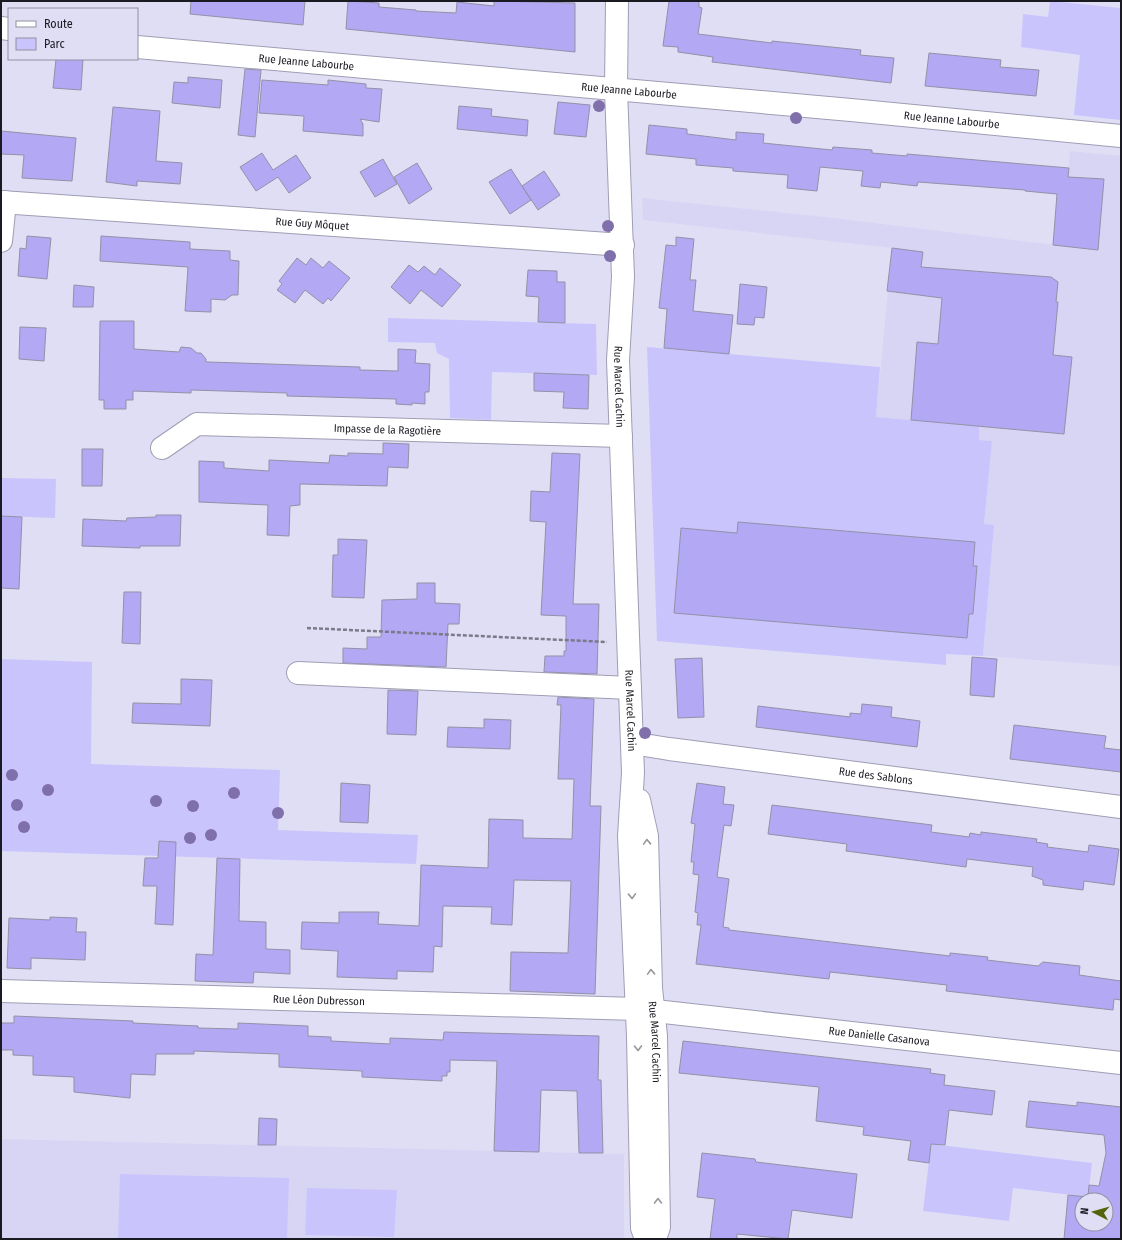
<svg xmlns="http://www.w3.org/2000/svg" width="1122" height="1240" viewBox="0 0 1122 1240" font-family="'Fira Sans Condensed',sans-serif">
<rect width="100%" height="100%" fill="#e0def5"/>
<path fill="#d8d5f4" d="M1070,151l51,5v510l-138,-10 11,-130 -10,-2 8,-83 -13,-1v-14l-103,-9 16,-169 -249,-28 -1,-22 183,19 238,29z
M1,1139l623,15v85h-623z"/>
<path fill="#cac4fd" d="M1050,1l71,7v112l-47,-5 6,-60 -59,-8 2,-33 25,3z
M388,318l208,6 1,51 -105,-3 -1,48 -41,-2 -1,-59 -12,-6 -2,-10 -47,-1z
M647,347l233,20 -4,50 103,9v14l13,1 -8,83 10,1 -11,131 -37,-2v11l-289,-24z
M1,478l55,1 -1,39 -54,-2z
M1,659l91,3 -1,102 189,6 -2,60 140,5 -2,29 -415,-13z
M931,1144l161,19 -4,34 -75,-9 -4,33 -86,-10z
M120,1174l169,4 -2,61h-169z
M307,1188l90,2 -3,47 -89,-2z"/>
<path fill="#b2a8f4" stroke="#9391a7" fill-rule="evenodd" d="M191,1h114l-2,24 -113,-11z
M348,1l31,2v4l37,3v1l40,2 1,-11 37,4v-5l81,2v49l-229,-23z
M669,1h30v6l3,1 -4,26 74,9v-2l89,9 -1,5 34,3 -3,25 -179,-21 1,-5 -35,-5v-5l-15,-1z
M929,53l72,7 -1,7 39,3 -3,26 -111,-10z
M56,59h27l-2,31 -28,-2z
M245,69l16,1 -6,67 -17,-2z
M188,77l34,3 -2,28 -48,-5 2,-21 14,1z
M262,80l66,5v-5l38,4v4l16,1 -3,33 -19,-3 3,5v12l-60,-5 1,-15 -45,-3z
M558,102l32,3 -4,32 -32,-3z
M459,106l33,3 -1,7 37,4 -1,16 -70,-7z
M113,107l47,4 -4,50 26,2 -2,21 -43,-3v5l-31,-4z
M649,125l38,4v5l49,6v-8l28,2 -1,9 69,7 1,-3 39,3v3l35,3v-2l162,14 -1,9 36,2 -6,71 -45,-5 4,-51 -32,-3v-1l-107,-8 -1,4 -36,-4 -1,6 -19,-2 2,-15 -43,-4 -3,24 -30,-3 1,-13 -55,-4v-3l-37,-3v-6l-50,-5z
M1,131l75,7 -4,43 -50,-3 2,-23 -23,-1z
M262,153l11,17 23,-15 15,23 -22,15 -11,-16 -22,14 -16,-24z
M383,159l14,25 -22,13 -15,-25z
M417,163l15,26 -23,15 -15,-27z
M511,169l20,31 -21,14 -21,-32z
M544,171l16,24 -22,15 -16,-24z
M27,236l24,2 -4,41 -29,-3 2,-28 6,1z
M101,236l89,6v7l40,2v9l9,1 -1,34h-6l-7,5 -14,-1v13l-26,-1 3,-44 -88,-6z
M676,237l18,2 -4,41h6l-3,31 40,4 -4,39 -65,-6 3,-39 -8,-1 7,-63 10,1z
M892,248l31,4 -2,15 130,10 7,5 -2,20h2l-5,53 19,2 -8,77 -153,-14 6,-78 21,2 4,-46 -55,-7z
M297,258l9,7 5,-7 12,10 6,-7 21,17 -19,23 -3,-3 -5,6 -18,-14 -10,13 -18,-13 5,-6 -3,-3z
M409,265l9,7 6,-6 11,9 5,-7 21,17 -19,22 -21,-17 -11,14 -19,-17z
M528,270l29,1v11h8v41l-27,-1 1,-25 -13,-1z
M740,284l27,3 -3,31 -9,-1 -1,8 -17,-1z
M74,285l20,2 -1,20h-20z
M100,321h34v28l45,3 2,-5 10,1 6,5h4l5,6v3h3l151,5v3l38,1v-22l18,1 -1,13 15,1 -1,28h-4v12l-13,-1v2l-16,-1v-5l-109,-3v-3l-96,-3v3l-58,-2v9h-7v9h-22v-9h-5z
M20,327l26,1 -2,33 -25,-2z
M534,373l55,2 -1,34 -25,-1 1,-16 -30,-1z
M383,443l26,1 -1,24 -20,-1 -1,19 -87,-2v21l-10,1 -1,30 -22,-1 1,-30 -69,-3v-41l25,1v6l45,3v-11l60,3 1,-8 18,1v-3l35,1z
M82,449h21l-1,37h-20z
M552,453l28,1 -7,150h26l-2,70 -53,-2 1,-16h19v-5h2v-35l-25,-1 5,-93 -16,-1 1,-30 19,1z
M156,515h25l-1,31h-40v2l-58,-2 1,-27 43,2 1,-3 29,-1z
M1,516l21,1 -3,72 -18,-1z
M738,522l237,20 -2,24h4l-4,48h-4l-2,24 -293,-25 7,-85 56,5z
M338,539l29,1 -3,58 -32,-1 1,-42h5z
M417,583h18v20l25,1 -1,20h-11l-2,43 -103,-4v-15l24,1v-12h14l1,-37 35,-1z
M124,592h17l-1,52 -18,-1z
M972,657l25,2 -3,38 -24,-2z
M702,658l2,59 -26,1 -3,-59z
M181,679l31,1 -2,46 -78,-3 1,-20 48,1z
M388,690l30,1 -2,44 -29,-1z
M558,697l36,2 -4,107h11l-6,188 -85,-3 1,-39 57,1 3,-72 -57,-1 -2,45 -21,-1 1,-17 -49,-1 -1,41 -8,-1 -1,26 -36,-1v8l-60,-2 1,-26 -37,-2 1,-27 37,1v-11h40l-1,12 41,2 2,-61 67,3 1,-49 34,1v18l49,1 2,-60h-16l3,-74h-4z
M862,704l30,3 -1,10 29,4 -3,26 -161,-20 2,-21 92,11v-4l11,1z
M484,719l27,1 -1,29 -63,-2 1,-20 36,1z
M1014,725l92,11 -2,12 17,2v22l-111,-13z
M341,783l29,2 -2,38 -28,-1z
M697,783l28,4 -2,17 11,1 -3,21 -7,-1 -7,52 12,2 -6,48 6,1v2l221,26v-3l38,4 -1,3 51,6 5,-4 37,4 -1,9 42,6v19l-7,-1 -1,11 -167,-19 1,-6 -117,-13 -1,7 -133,-15 5,-39h-4l1,-12 -3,-1 4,-37 -6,-1 1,-12h-3l4,-38 -4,-1z
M772,805l160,20 -1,7 38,5 1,-4 11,2v-3l56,7 -1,3 12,2 -1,3 41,5 1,-7 30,4 -5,36 -30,-4 -1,9 -40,-5v-5l-11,-4 1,-9 -66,-8 -1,8 -120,-16 1,-7 -79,-10z
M159,841l17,1 -3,83 -18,-1 2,-38h-14l2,-28h13z
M217,858l23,1 -1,62 27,1v27l24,1v24l-36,-2 -1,11 -58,-2 1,-27 17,1z
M50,917l27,1 -1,14h10l-1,28 -54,-2v11l-24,-1 2,-50 41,2z
M14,1016l119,5v2l65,3v2l40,1v-6l70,3v10l23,1v4l59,3v-6l53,2 1,-8 155,4 -1,44h3l2,73h-24l-2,-62 -36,-1 -2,62 -45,-1 3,-90 -47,-1v12h-3v4h-5v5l-80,-4v-6l-83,-4v-13l-85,-3v3h-38l-1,21 -24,-1 -1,24 -56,-6v-15l-41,-2v-19l-20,-1v-5h-12v-27h13z
M683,1041l248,28 -1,4 15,2 -1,10 51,6 -3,24 -43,-5 -4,35 -14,-1 -2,19 -21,-3 3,-19 -48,-6 1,-8 -48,-6 3,-34 -140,-14z
M1029,1101l48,5v-4l44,5v132h-57l4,-44 20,2 1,-12 10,1 7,-33 -2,-18 -78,-8zM1082,1200h24v24h-24z
M259,1118l18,1 -1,26h-18z
M702,1153l53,6 1,3 101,12 -5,44 -60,-8 -4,29 -51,-5v5h-27l5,-40 -18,-2z"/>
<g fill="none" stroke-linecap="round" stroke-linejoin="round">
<g stroke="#9f9db3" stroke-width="24">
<g id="minor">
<path id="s1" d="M617,1l-1,89 7,187 -5,83 15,413 -4,63 9,200 4,192 4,11"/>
<path d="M1,28l8,1"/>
<path id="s2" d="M137,47l714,63 270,26"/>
<path id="s3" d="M1,202l622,43"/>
<path d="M1,241l4,-39"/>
<path id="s4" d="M162,448l35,-24 424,12"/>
<path d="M298,673l332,15"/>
<path id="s5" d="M632,743l37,6 452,58"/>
<path id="s6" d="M639,800l8,36 4,152 5,48 3,191 -4,12"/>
<path id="s7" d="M1,991l636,18 484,54"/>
</g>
</g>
<path stroke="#7b7a89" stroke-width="2.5" stroke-dasharray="4 2" stroke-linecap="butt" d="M307,628l300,14"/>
<use href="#minor" stroke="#fff" stroke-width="22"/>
</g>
<g fill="#7f6faa">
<circle cx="599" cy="106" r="6"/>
<circle cx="796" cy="118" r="6"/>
<circle cx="608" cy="226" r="6"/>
<circle cx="610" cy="256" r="6"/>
<circle cx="645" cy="733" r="6"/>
<circle cx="12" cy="775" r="6"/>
<circle cx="48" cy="790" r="6"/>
<circle cx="234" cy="793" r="6"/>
<circle cx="156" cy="801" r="6"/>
<circle cx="17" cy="805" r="6"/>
<circle cx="193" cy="806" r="6"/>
<circle cx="278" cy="813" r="6"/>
<circle cx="24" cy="827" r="6"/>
<circle cx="211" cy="835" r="6"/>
<circle cx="190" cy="838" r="6"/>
</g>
<defs><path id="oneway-chevron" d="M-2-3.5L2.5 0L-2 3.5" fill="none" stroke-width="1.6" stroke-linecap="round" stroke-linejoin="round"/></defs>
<g stroke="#98989c">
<use href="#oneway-chevron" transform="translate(647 842) rotate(-92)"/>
<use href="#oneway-chevron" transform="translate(632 896) rotate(88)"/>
<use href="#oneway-chevron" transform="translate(651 972) rotate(-92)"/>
<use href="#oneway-chevron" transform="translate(638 1048) rotate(89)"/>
<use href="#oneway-chevron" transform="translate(658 1201) rotate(-91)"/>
</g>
<g text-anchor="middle" stroke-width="3" stroke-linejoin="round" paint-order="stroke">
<g font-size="11" fill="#1a1a22" stroke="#e0def5">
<text dy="4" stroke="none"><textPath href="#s2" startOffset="170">Rue Jeanne Labourbe</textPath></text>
<text dy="4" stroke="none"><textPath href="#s2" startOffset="494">Rue Jeanne Labourbe</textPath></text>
<text dy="4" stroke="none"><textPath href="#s2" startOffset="818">Rue Jeanne Labourbe</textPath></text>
<text dy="4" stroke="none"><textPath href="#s3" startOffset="312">Rue Guy Môquet</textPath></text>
<text dy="4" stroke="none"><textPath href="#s1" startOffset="386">Rue Marcel Cachin</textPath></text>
<text dy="4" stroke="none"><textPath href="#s4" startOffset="233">Impasse de la Ragotière</textPath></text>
<text dy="4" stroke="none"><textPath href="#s1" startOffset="710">Rue Marcel Cachin</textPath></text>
<text dy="4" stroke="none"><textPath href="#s5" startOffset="246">Rue des Sablons</textPath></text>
<text dy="4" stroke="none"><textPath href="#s7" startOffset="318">Rue Léon Dubresson</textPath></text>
<text dy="4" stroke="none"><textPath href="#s7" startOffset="880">Rue Danielle Casanova</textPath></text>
<text dy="4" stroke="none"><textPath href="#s6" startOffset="243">Rue Marcel Cachin</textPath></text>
</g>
</g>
<rect width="1122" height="1240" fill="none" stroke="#1a1a22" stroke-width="4"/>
<rect x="8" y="8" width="130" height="52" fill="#e0def5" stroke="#9190a1"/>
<rect x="16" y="21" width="20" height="6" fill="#ffffff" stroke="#9190a1"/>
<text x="44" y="28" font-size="12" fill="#1a1a22">Route</text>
<rect x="16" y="38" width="20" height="12" fill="#cac4fd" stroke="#9190a1"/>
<text x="44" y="48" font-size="12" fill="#1a1a22">Parc</text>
<g transform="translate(1094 1212) rotate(276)"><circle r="19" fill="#e0def5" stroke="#9190a1"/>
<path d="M0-3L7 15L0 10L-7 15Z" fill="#54640c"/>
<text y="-6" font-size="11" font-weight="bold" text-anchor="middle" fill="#1a1a22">N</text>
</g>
</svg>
